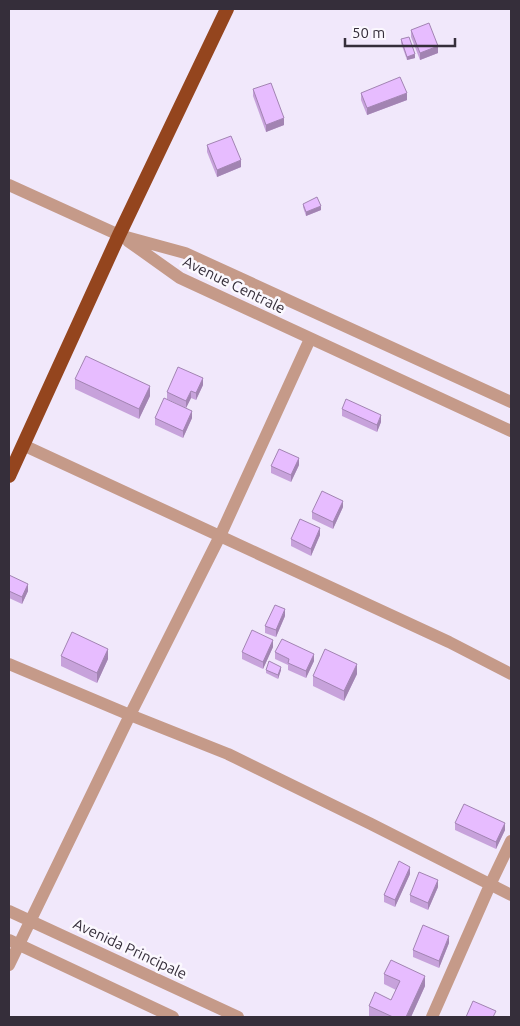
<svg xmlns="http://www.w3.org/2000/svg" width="520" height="1026" viewBox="0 0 520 1026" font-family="Ubuntu,sans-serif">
<rect width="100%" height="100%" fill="#f1e8fb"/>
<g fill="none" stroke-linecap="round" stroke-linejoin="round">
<path stroke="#c59a89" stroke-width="12" d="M23,445l426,197 62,32
M9,664l121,51 98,39 143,70 140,71
M9,911l229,106
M9,940l164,77
M9,965l121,-250 90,-179 90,-197
M432,1017l58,-132 21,-44"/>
<path stroke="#c59a89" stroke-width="12" d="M9,185l110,50 66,18 326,149
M128,241l52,37 331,153"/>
<path stroke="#94451e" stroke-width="14" d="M9,476l110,-241 108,-226"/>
</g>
<path fill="#c7a2db" d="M411,30l27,23 -18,7 -9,-23z
M401,39l14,19 -8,2 -6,-17z
M253,89l31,36 -18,7 -13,-36z
M361,93l46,7 -40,15 -6,-15z
M207,145l34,22 -24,10 -10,-25z
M303,204l18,6 -15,6 -3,-9z
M75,379l75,17 -11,23 -64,-30z
M203,385l-7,15 -5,-2 -5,10 -19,-9v-7z
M342,409l39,13 -4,10 -35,-16z
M155,418h37l-9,20 -28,-13z
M299,465l-8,17 -20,-9v-7z
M343,507l-10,22 -21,-10v-7z
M320,535l-9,21 -20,-10v-7z
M9,575l19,16 -6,13 -13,-6z
M285,616l-9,21 -11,-4v-7z
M273,647l-10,22 -21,-10v-7z
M275,652l39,9 -8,17 -18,-8v-5l-13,-6z
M61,656l47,3 -11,24 -36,-17z
M266,670h15l-3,9 -12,-6z
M357,674l-13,27 -31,-15v-10z
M455,823l50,7 -9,19 -41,-19z
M410,874l-15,33 -11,-5v-7z
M438,887l-10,23 -18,-8v-7z
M449,943l-10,25 -26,-11v-7z
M384,974l41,12 -14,31h-40l-2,-1v-10l22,-6 5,-10 -12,-6z"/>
<path fill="#a284b2" d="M438,46v7l-18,7v-7z
M415,54v4l-8,2v-3z
M407,93v7l-40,15v-7z
M284,118v7l-18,7v-7z
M241,160v7l-24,10v-7z
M321,206v4l-15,6v-4z
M203,378v7l-7,15v-7z
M150,386v10l-11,23v-10z
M191,391v7l-5,10v-7z
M192,411v7l-9,20v-7z
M381,415v7l-4,10v-7z
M299,458v7l-8,17v-7z
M343,501v6l-10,22v-7z
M320,528v7l-9,21v-7z
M28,584v7l-6,13v-7z
M285,609v7l-9,21v-7z
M273,640v7l-10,22v-7z
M108,649v10l-11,24v-10z
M314,654v7l-8,17v-7z
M357,664v10l-13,27v-10z
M281,667v3l-3,9v-4z
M505,823v7l-9,19v-7z
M410,867v7l-15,33v-7z
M438,880v7l-10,23v-7z
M449,936v7l-10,25v-7z
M425,976v10l-14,31h-5z"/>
<path fill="#e7bcff" stroke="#a284b2" d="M429,23l9,23 -18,7 -9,-23z
M409,37l6,17 -8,3 -6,-18z
M400,77l7,16 -40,15 -6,-15z
M271,83l13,35 -18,7 -13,-36z
M231,136l10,24 -24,10 -10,-25z
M317,197l4,9 -15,6 -3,-8z
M86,356l64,30 -11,23 -64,-30z
M178,367l25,11 -7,15 -5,-2 -5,10 -19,-9z
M164,398l28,13 -9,20 -28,-13z
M346,399l35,16 -4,10 -35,-16z
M279,449l20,9 -8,17 -20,-9z
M322,491l21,10 -10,21 -21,-10z
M300,519l20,9 -9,21 -20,-10z
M9,575l19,9 -6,13 -13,-6z
M275,605l10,4 -9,21 -11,-4z
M252,630l21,10 -10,22 -21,-10z
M72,632l36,17 -11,24 -36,-17z
M282,639l32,15 -8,17 -18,-8 1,-4 -14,-7z
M325,649l32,15 -13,27 -31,-15z
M269,661l12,6 -3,8 -12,-5z
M464,804l41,19 -9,19 -41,-19z
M399,861l11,6 -15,33 -11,-5z
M419,872l19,8 -10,23 -18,-8z
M423,925l26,11 -10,25 -26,-11z
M391,960l34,16 -19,41h-13l-24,-11 6,-14 16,8 9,-19 -16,-7z
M473,1001l23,10 -3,6h-27z"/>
<g text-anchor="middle" stroke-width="5" stroke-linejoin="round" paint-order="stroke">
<g font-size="15" fill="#352e3a" stroke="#fbf8fe">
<text transform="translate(234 285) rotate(26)" y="5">Avenue Centrale</text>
<text transform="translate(130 949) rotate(25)" y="5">Avenida Principale</text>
</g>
</g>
<rect width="520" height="1026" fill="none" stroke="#352e3a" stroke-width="20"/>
<path d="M345 38v8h110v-8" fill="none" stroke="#352e3a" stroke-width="2.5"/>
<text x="352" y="38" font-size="15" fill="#352e3a" stroke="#fbf8fe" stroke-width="4" paint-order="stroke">50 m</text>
</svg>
